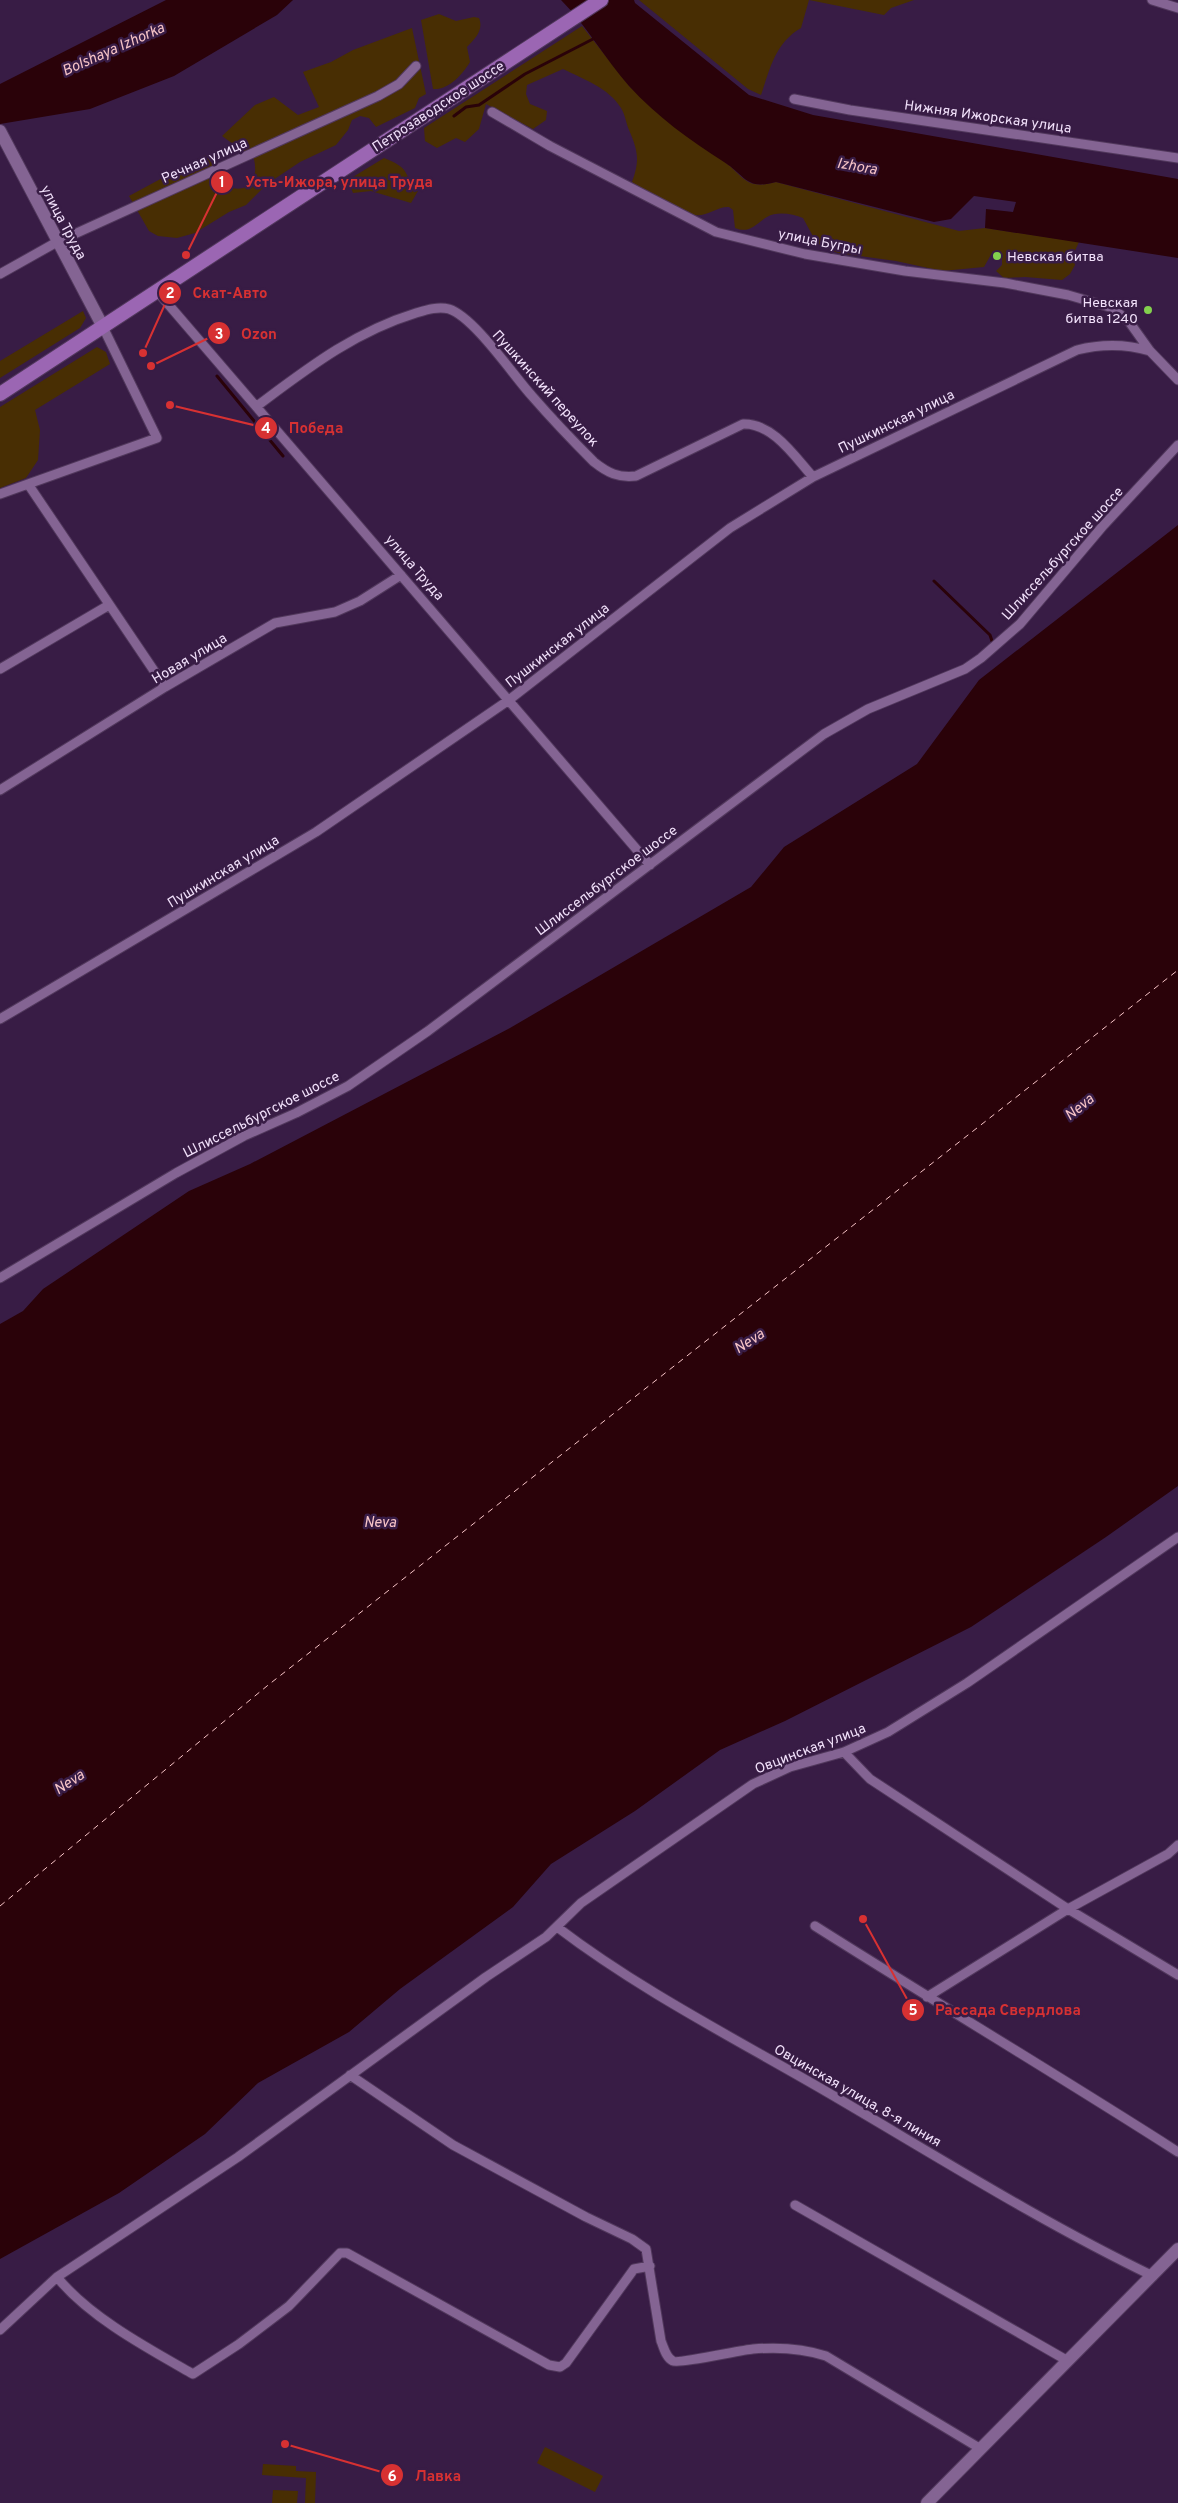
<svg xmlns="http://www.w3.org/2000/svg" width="1178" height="2503" viewBox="0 0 1178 2503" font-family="Overpass,sans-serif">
<rect width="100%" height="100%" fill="#381c45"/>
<path fill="#482e03" d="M639,0h275l-23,8 -7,7 -75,-15 -8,28c-26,15 -31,41 -40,67l-13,-6z
M439,14l17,7 18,-4 5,1c5,12 -4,21 -12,29l3,15c-8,13 -21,28 -37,27l-12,-69z
M582,26l48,61 101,80c17,17 21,21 45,15l183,49 26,-3 94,14 -6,13 2,10 -5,9 -8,6 -37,-3 -21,1 -8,-7 6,-6v-8l-2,-6h-7l-9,16 -42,4 -46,-10 -58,-8 -16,-6 -7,-7 -12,-22c-10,-4 -26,-7 -36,-1 -12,7 -17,17 -32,11l-2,-18 -4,-3c-11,-1 -23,10 -34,8 -22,-3 -45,-22 -63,-33 8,-22 6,-31 -3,-52 -3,-7 -4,-16 -8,-22 -12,-20 -38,-29 -58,-39l-36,16 -1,9 4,10 17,7 -1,9 -13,9 -47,-25 -7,25 -14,13 -9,-4 -19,10 -12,-7 -1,-13z
M412,28l14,66 -7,4 -4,10 -39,19 -7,-9 -9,-2 -8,4 -4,10 -12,15 -36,17 -33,22 -21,21 -17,7 -34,21 -18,5 -19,-2 -9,-5 -20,-35 76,-41 27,33c20,4 26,-11 22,-29l-32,-23 33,-31 19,-8 24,18 21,-8 -16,-35 28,-10 22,-12z
M384,158c28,11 17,14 34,33l-7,12 -40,-12 -18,2 -5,-13z
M83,311l3,7 -6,10 -80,50v-17z
M97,347l9,5 4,12 -75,46 5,20 -2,30 -12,18 -26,10v-81z
M545,2447l58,29 -8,16 -58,-29z
M263,2464l33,2v5l20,1 -1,31h-10l1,-25 -44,-3z
M273,2490l25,1 -1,12h-25z"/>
<path fill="#2a0209" d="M166,0h127l-16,15 -103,61 -84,33 -90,15v-40z
M561,0h73l1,3 114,92 64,20 365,64v79l-193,-30 1,-19 27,3 3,-10 -42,-6 -23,23 -17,3 -158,-40c-30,8 -29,-5 -52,-20 -34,-22 -67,-45 -95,-76 -24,-27 -42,-60 -68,-86z
M1178,525v961l-72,51 -135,90 -186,94 -65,29 -85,61 -84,53 -38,43 -113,82 -51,43 -91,51 -53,51 -86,59 -119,66v-935l23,-13 20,-22 146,-98 61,-27 260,-136 241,-141 33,-40 133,-83 62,-84z"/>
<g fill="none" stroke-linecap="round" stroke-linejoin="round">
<path stroke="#2a0209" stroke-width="3" d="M454,116l12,-9 13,-2 46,-31 68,-35
M217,376l66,80
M934,581l56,54 2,6"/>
<path stroke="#f7c4c7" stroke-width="1" stroke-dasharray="6 5" stroke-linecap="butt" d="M0,1906l267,-220 911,-716"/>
<g stroke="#51385c" stroke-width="11">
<path id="street" d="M1152,0l26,8
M794,99l56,11 328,48
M492,112l58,34 166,86 89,22 100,17 100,12 63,12 45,13 17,15 20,28 28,29
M0,274l57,-32 321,-146 21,-12 17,-18
M156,290l494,575
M257,406c51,-38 97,-74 159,-93 10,-3 22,-7 33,-4 25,8 64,66 83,87 20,23 41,45 62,66 14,11 24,16 42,14l107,-52c30,-1 52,33 70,53
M28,484l137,203
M0,494l157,-56 -55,-113
M0,669l109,-64
M0,790l165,-103 110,-64 60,-11 25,-11 41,-26
M0,1019l316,-187 193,-132 221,-172 83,-51 264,-127c24,-6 49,-6 73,1
M0,1278l176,-105 68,-37 52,-23 52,-27 80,-55 396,-297 44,-25 97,-40 16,-11 39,-34 82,-97 76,-82
M844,1752l26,27 198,130 110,66
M815,1926c120,76 243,149 363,226
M557,1927c84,64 179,112 270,165 108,63 214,130 326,184
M927,1997l141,-88 100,-55 10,-9
M350,2075l103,70 133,72 46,22 14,10 15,92c3,7 5,17 12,20 5,3 68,-11 80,-12 25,-2 49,-1 73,7l155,93
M795,2205l273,156
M57,2277c32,40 92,72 136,97l46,-30 50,-38 51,-53h7l202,112 11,2 6,-4 68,-94 16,-3
M0,2330l57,-53 181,-120 248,-180 60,-40 35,-34 172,-119 37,-17 54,-15 44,-20 79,-49 211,-146"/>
</g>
<g stroke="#51385c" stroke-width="14">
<path id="secondary" d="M0,131l102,194
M927,2503l251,-254"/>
</g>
<g stroke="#51385c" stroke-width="16">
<path id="primary" d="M0,394l601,-394"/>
</g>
<use href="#street" stroke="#846493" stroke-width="9"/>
<use href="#secondary" stroke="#846493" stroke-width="12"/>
<use href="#primary" stroke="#9b66b3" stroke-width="14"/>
</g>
<g fill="#83d04e" stroke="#381c45" stroke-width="2">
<circle cx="997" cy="256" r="5"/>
<circle cx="1148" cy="310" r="5"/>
</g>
<g text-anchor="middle" stroke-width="5" stroke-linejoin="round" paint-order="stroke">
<g font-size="14" fill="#f1e0fa" stroke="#381c45">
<text transform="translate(438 106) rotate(-33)" y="5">Петрозаводское шоссе</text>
<text transform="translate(988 116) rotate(8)" y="5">Нижняя Ижорская улица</text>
<text transform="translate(204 160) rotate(-24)" y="5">Речная улица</text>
<text transform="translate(64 222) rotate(62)" y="5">улица Труда</text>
<text transform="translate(820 241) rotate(11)" y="5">улица Бугры</text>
<text transform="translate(546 388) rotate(48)" y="5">Пушкинский переулок</text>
<text transform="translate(896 421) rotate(-26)" y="5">Пушкинская улица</text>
<text transform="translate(1062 553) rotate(-48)" y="5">Шлиссельбургское шоссе</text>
<text transform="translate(415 567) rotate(49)" y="5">улица Труда</text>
<text transform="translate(557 645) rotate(-38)" y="5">Пушкинская улица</text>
<text transform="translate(189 658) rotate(-31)" y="5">Новая улица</text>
<text transform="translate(223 871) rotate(-31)" y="5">Пушкинская улица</text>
<text transform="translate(606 880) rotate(-37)" y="5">Шлиссельбургское шоссе</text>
<text transform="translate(261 1114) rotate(-27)" y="5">Шлиссельбургское шоссе</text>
<text transform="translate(810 1748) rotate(-21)" y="5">Овцинская улица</text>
<text transform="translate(858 2095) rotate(30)" y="5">Овцинская улица, 8-я линия</text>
</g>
<g font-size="14" fill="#f1e0fa" stroke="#381c45" text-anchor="start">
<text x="1007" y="261">Невская битва</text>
<text x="1138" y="307" text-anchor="end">Невская<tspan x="1138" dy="16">битва 1240</tspan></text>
</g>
<g font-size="15" font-style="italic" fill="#f7c4c7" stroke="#381c45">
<text transform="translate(113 49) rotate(-24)" y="5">Bolshaya Izhorka</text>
<text transform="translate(857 166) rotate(10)" y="5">Izhora</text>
<text transform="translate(1079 1107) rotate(-39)" y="5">Neva</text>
<text transform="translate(749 1341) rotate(-33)" y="5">Neva</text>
<text x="380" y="1527">Neva</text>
<text transform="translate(69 1782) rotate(-33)" y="5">Neva</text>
</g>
</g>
<path fill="none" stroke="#d73132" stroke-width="2" d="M186 255L222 182M143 353L170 293M151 366L219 333M170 405L266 428M863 1919L913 2010M285 2444L392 2475"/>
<g fill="#d73132" stroke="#381c45" stroke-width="2">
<circle cx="186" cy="255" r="5"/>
<circle cx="143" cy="353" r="5"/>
<circle cx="151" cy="366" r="5"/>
<circle cx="170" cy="405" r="5"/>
<circle cx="863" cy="1919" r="5"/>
<circle cx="285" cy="2444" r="5"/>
<circle cx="222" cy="182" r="12"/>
<circle cx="170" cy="293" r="12"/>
<circle cx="219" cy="333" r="12"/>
<circle cx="266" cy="428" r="12"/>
<circle cx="913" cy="2010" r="12"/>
<circle cx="392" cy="2475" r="12"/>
</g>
<g font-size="15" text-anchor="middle" font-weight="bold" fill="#fff">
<text x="222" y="187">1</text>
<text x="170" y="298">2</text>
<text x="219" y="339">3</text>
<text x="266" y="433">4</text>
<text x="913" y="2015">5</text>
<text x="392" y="2481">6</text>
</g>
<g font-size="15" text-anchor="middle" font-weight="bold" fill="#d73132" stroke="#381c45" stroke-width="5" stroke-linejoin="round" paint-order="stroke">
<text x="339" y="187">Усть-Ижора, улица Труда</text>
<text x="230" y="298">Скат-Авто</text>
<text x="259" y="339">Ozon</text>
<text x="316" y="433">Победа</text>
<text x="1008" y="2015">Рассада Свердлова</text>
<text x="438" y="2481">Лавка</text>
</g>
</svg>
